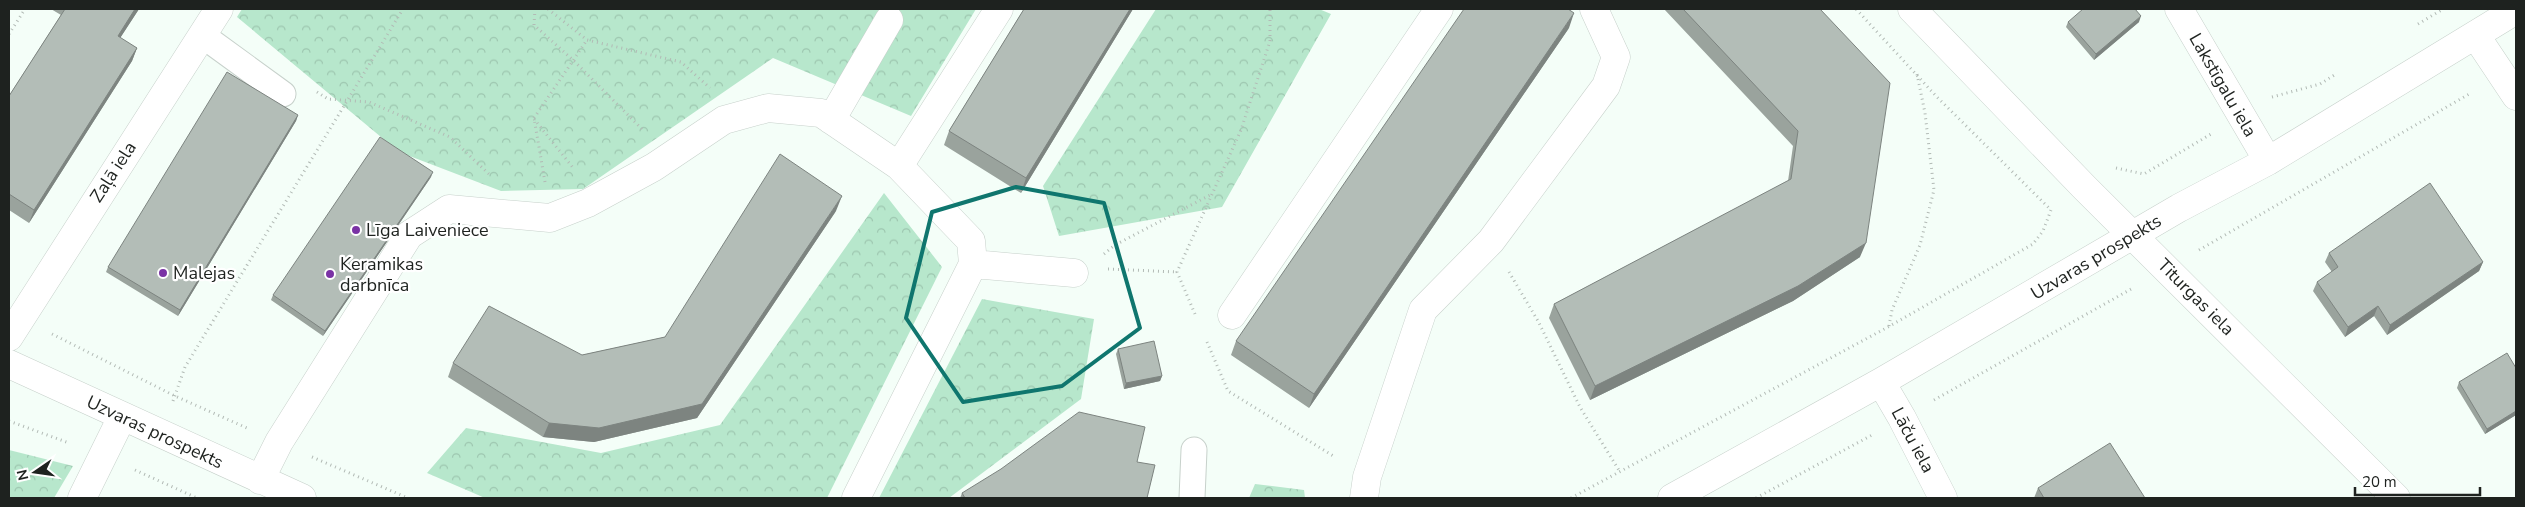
<svg xmlns="http://www.w3.org/2000/svg" width="2525" height="507" viewBox="0 0 2525 507" font-family="'Nunito Sans',sans-serif">
<defs>
<pattern id="forest-crowns" width="20" height="18" patternUnits="userSpaceOnUse" patternTransform="scale(1.25)"><rect width="20" height="18" fill="#b7e7cc"/><path d="M2 6a3 3 0 1 1 6 0M12 15a3 3 0 1 1 6 0" fill="none" stroke="#9dc6af"/></pattern>
</defs>
<rect width="100%" height="100%" fill="#f4fef8"/>
<path fill="url(#forest-crowns)" d="M242,9h734l-65,107 -138,-58 -190,131 -82,2 -102,-39 -162,-135z
M1156,9h163l12,5 -109,193 -163,29 -16,-50z
M884,193l58,74 -115,231h-342l-58,-25 39,-45 135,25 119,-28z
M982,299l112,20 -13,80 -132,99h-70z
M9,450l64,16 -19,32h-45z
M1255,484l49,6 1,8h-56z"/>
<g fill="none" stroke-linecap="round" stroke-linejoin="round">
<g stroke="#c7d1cb" stroke-width="27">
<path id="lane" d="M202,35l81,59
M1192,498l2,-48"/>
</g>
<g stroke="#c7d1cb" stroke-width="29">
<path id="street" d="M1912,9l173,179 311,310
M2179,9l89,152
M2476,36l40,60
M831,120l58,-100
M973,264l101,9
M1232,315l207,-306
M9,337l210,-328
M9,364l293,134
M1881,382l21,36 41,80
M260,480l19,-38 130,-207 40,-26 101,9 38,-15 66,-36 70,-47 44,-12 53,5 78,53 100,-157
M82,498l40,-81
M856,498l117,-234 -2,-23 -72,-75
M1364,498l3,-21 56,-167 68,-69 115,-155 10,-29 -22,-48
M1672,498l209,-116 298,-174 89,-47 248,-151"/>
</g>
<path stroke="#b2bab5" stroke-width="3" stroke-dasharray="1 4" stroke-linecap="butt" d="M535,9l-1,16 39,35 71,71
M548,9l39,31 94,22 29,26
M2418,24l25,-15
M9,34l16,-25
M317,92l11,7 41,3 81,35 41,39
M2272,97l48,-13 16,-10
M534,119l40,50
M2116,168l28,6 67,-40
M545,182l-11,-64 53,-78
M2199,250l272,-157
M1104,254l11,-9 97,-51
M1108,269l69,3
M1509,272l29,49 42,86 40,65
M1195,314l-18,-42 64,-142 29,-89v-32
M1889,326l3,-16 28,-65 14,-55 -9,-77 -8,-39
M52,334l123,62 72,32
M1207,342l21,49 107,66
M1934,400l199,-112
M173,401l12,-34 218,-358
M9,421l60,22
M312,457l96,41
M135,470l62,28
M1571,498l317,-171 145,-83 10,-13 8,-21 -115,-114 -80,-87
M1756,498l116,-63"/>
<use href="#lane" stroke="#fff" stroke-width="25"/>
<use href="#street" stroke="#fff" stroke-width="28"/>
</g>
<path fill="#9aa39d" d="M51,9h88l-19,29 17,10 -5,13 -103,162 -20,-13v-114l52,-81z
M1024,9h109l-112,184 -77,-48 5,-14z
M1664,9h156l40,248 -67,44 -203,99 -41,-82 5,-14 234,-123 5,-35z
M2068,22h71l-45,38 -28,-33z
M1569,28l-260,380 -78,-53 5,-14z
M298,115l-2,6 -118,195 -72,-44 2,-5z
M431,177l-108,159 -52,-36 2,-5z
M836,211l-139,207 -103,24 -51,-5 -95,-60 5,-14 129,-8 83,-18z
M2329,253l154,9 -4,9 -92,64 -13,-19 -29,21 -32,-46 4,-9 15,-10 -7,-10z
M1118,349l44,27 -2,5 -36,8 -8,-35z
M2516,368v47l-31,19 -28,-46 2,-6z
M1137,462l10,36h-187l2,-5z
M2038,488l107,10h-111z"/>
<path fill="#7d8480" d="M135,9h4l-26,40 5,-13z
M1130,9h3l-112,184 5,-15z
M1574,13l-5,15 -260,380 5,-14z
M2141,16l-2,6 -45,38 2,-6z
M137,48l-5,13 -103,162 5,-13z
M298,115l-2,6 -118,195 2,-6z
M433,172l-2,5 -108,159 2,-5z
M842,196l-6,15 -139,207 -103,24 -51,-5 6,-14 153,-19z
M1866,243l-6,14 -67,44 -203,99 5,-14z
M2483,262l-4,9 -92,64 3,-10z
M2378,306l-4,10 -29,21 3,-10z
M1162,376l-2,5 -36,8 2,-6z
M2516,411v4l-31,19 2,-5z"/>
<path fill="#b3bdb7" stroke="#7d8480" d="M65,9h70l-17,27 19,12 -103,162 -25,-16v-98z
M1024,9h106l-104,169 -77,-47z
M1464,9h104l6,4 -260,381 -78,-53z
M1683,9h137l70,74 -24,160 -68,43 -203,100 -41,-82 237,-125 7,-48z
M2083,9h52l6,7 -45,38 -28,-32z
M227,72l71,43 -118,195 -72,-43z
M380,137l53,35 -108,159 -52,-36z
M780,154l62,42 -140,208 -103,24 -50,-5 -96,-60 36,-57 93,49 83,-18z
M2430,183l53,79 -93,63 -12,-19 -30,21 -31,-45 21,-15 -9,-14z
M1154,341l8,35 -36,7 -8,-34z
M2507,353l9,15v43l-29,18 -28,-47z
M1079,412l66,15 -8,35 18,3 -8,33h-182l-3,-5 39,-24z
M2110,443l35,55h-101l-6,-10z"/>
<path fill="none" stroke="#0f766e" stroke-width="4" stroke-linejoin="round" d="M1016,187l88,16 36,125 -78,58 -99,16 -57,-84 26,-106z"/>
<g fill="#7a32a5" stroke="#fff" stroke-width="2">
<circle cx="356" cy="230" r="5"/>
<circle cx="163" cy="273" r="5"/>
<circle cx="330" cy="274" r="5"/>
</g>
<g text-anchor="middle" stroke-width="4.5" stroke-linejoin="round" paint-order="stroke">
<g font-size="18" fill="#1e221f" stroke="#fff">
<text transform="translate(2223 85) rotate(60)" y="6">Lakstīgalu iela</text>
<text transform="translate(113 172) rotate(-57)" y="6">Zaļā iela</text>
<text transform="translate(2096 257) rotate(-31)" y="6">Uzvaras prospekts</text>
<text transform="translate(2196 297) rotate(45)" y="6">Titurgas iela</text>
<text transform="translate(155 432) rotate(25)" y="6">Uzvaras prospekts</text>
<text transform="translate(1913 440) rotate(62)" y="6">Lāču iela</text>
</g>
<g font-size="18" fill="#1e221f" stroke="#fff" text-anchor="start">
<text x="366" y="236">Līga Laiveniece</text>
<text x="340" y="270">Keramikas<tspan x="340" dy="21">darbnīca</tspan></text>
<text x="173" y="279">Malejas</text>
</g>
</g>
<rect width="2525" height="507" fill="none" stroke="#1e221f" stroke-width="20"/>
<g transform="translate(35 472) rotate(257)" stroke="#ffffff" stroke-width="4" paint-order="stroke">
<path d="M0-4L9 19L0 12L-9 19Z" fill="#1e221f"/>
<text y="-8" font-size="14" font-weight="bold" text-anchor="middle" fill="#1e221f">N</text>
</g>
<path d="M2355 487v8h125v-8" fill="none" stroke="#1e221f" stroke-width="2.5"/>
<text x="2362" y="487" font-size="15" fill="#1e221f" stroke="#ffffff" stroke-width="4" paint-order="stroke">20 m</text>
</svg>
